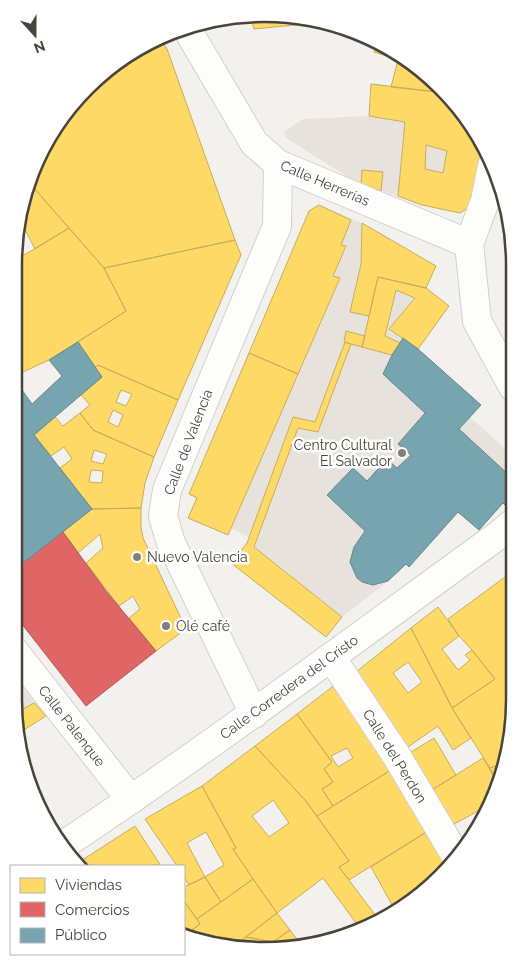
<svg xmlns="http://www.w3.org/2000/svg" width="528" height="965" viewBox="0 0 528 965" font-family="Raleway,sans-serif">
<rect width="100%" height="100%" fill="#f3f1ee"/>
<path fill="#e7e3dc" d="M371,84l75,9 26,32 12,23 -11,57 -13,8 -38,-8 -66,-23 -70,-44 -2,-6 19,-13 66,-3z
M319,205l43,18 74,43 -10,22 23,18 -31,43 63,56 -11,12 42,38 1,3v48l-3,4 -7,-7 -24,27 -22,-18 -48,55 -3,-2 -18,16 -46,36 -88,-70 44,-119 20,3 32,-87 -5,-2 -30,80 -22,-5 -44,120 -18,-9 -3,7 -40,-17 8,-20 -7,-4 120,-283z
M14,679l32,37 -27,17 -5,-32z"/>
<path fill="#ffd966" stroke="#c8ac59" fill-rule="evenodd" d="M296,16l20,7 -62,6 -3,-10z
M163,43l4,6 68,191 -131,28 -71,-81 -3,1 -2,-3 19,-46 64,-73 43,-21z
M377,43l12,4 10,8 -1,5 -24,-8z
M398,60l9,1 34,26 5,6 -55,-6z
M371,84l75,9 26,32 12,23 -11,57 -13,8 -38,-8 -24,-9 7,-74 -36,-6zM426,145l21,6 -4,22 -18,-4z
M362,170l21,2 -2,19 -20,-7z
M28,185l2,3 3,-1 36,41 -34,21 -16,-31 3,-19z
M319,205l32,15 -10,25 5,1 -13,30 7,2 -42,96 -49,-21 60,-142z
M362,223l74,43 -10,22 -48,-11 -9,39 -19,-4 11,-48z
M69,228l35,40 22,43 -77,49 -35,16v-115z
M235,240l6,15 -63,145 -80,-35 -3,3 -17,-26 48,-31 -22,-43z
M378,277l48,11 23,18 -31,43 -29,-20 26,-31 -19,-8 -11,46 15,7 -8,12 -30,-8z
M346,331l19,5 -3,11 -18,-5z
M345,342l6,2 -33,88 -20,-4 -44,119 88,70 -16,20 -95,-74 16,-20 46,-126 22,5z
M249,353l49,21 -70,161 -40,-17 9,-20 -8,-4z
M98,365l80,35 -24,57 -61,-27 -13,-17 10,-8 -9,-10 21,-18 -7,-9zM121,390l11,4 -6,12 -10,-4zM113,410l10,5 -5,12 -10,-5z
M80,413l13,17 61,27 -9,26 -4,25 -49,1 -32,-41 12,-9 -8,-12 -13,9 -17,-21 21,-18 8,9zM94,450l13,4 -4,10 -12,-3zM91,470l12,1 -1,12 -13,-1z
M141,508v19l2,11 43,91 -30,22 -27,-33 11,-9 -7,-13 -14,10 -33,-43 17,-15 -3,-14 -22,19 -15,-21 29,-23z
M505,577l8,2 1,138 -8,45 -16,6 -38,-60 43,-29 -23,-29 -13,-14 -11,-17z
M438,607l21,29 -17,13 16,21 12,-10 -5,-5 7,-5 23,29 -43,29 -41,-80z
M411,628l44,85 16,25 -18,12 -15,-24 -33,23 -54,-73zM408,662l14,20 -14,11 -15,-20z
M340,681l54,87 -61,38 -11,-17 11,-7 -9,-13 8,-7 -35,-48zM347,748l6,10 -15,9 -7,-11z
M34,703l12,13 -27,17 -3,-20z
M297,714l35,48 -8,7 9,13 -11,7 11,17 -16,10 -12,-16 -50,-54z
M434,738l22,37 -29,18 -19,-39z
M255,746l50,54 44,61 -10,6 40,53 -17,11 -39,-53 -46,35 -24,-34 -20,-30 3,-1 -34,-62zM273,800l16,23 -20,14 -17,-21z
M483,758l15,26 -9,21 -42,23 -20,-35z
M506,762v4l-8,18 -8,-16z
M394,768l37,61 -82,51 -10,-13 10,-6 -32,-45z
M202,786l34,62 -3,1 20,30 -32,23 -16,-25 19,-12 -18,-33 -19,11 18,34 -16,8 -5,-8v-11h-7l-32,-47z
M135,826l26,40h-82l-3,-2z
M433,828l19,33 -23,28 -34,21 -24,-43z
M205,877l16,25 -24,17 -13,-18v-14z
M253,879l24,34 -43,33 -34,-3 -16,-7 16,-12 -3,-5z
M184,901l16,23 -16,12z
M277,913l13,17 -17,12 -27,-5z
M290,930l12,16 -21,5 -47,-5 12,-9 27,5z"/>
<path fill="#e06666" stroke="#b35c59" d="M63,532l43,59 50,60 -70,55 -72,-92v-44z"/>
<path fill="#76a5af" stroke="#68888c" d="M403,338l15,11 63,56 -22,24 51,47 1,-2 2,2v30l-3,4 -7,-7 -24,27 -21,-18 -49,55 -3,-3 -18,17 -15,4 -11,-3 -5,-4 -7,-16 4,-15 11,-16 -38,-36 26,-27 14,13 20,-22 10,9 14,-13 -13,-11 27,-31 -42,-39 9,-19z
M78,342l24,35 -68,58 58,74 -78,61v-191l18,25 30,-28 -13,-16z"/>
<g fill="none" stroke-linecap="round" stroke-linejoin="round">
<g stroke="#d1cfcc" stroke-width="30">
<path id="minor" d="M187,29l67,114 24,21 191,80
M492,166l-7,35 -16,43 8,77 36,66
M14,651l117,149
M331,657l65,98 60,101
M254,714l-83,-171 -8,-27 4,-26 110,-264 1,-62
M62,846c149,-99 293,-207 438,-312l13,-11"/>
</g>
<use href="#minor" stroke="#fdfdfc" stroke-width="28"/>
</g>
<g fill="#848079" stroke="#fff" stroke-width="2">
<circle cx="402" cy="453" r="5"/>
<circle cx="137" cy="557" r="5"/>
<circle cx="166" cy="626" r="5"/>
</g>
<g text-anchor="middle" stroke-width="5" stroke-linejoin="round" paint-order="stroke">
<g font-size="14" fill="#49433a" stroke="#fff">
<text transform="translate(325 183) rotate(23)" y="5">Calle Herrerías</text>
<text transform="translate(188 442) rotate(-69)" y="5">Calle de Valencia</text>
<text transform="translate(289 687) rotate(-36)" y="5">Calle Corredera del Cristo</text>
<text transform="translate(72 726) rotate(52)" y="5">Calle Palenque</text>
<text transform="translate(395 756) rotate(58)" y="5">Calle del Perdon</text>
</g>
<g font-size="14" fill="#49433a" stroke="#fff" text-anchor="start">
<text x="392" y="450" text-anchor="end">Centro Cultural<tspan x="392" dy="16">El Salvador</tspan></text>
<text x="147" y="562">Nuevo Valencia</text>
<text x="176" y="631">Olé café</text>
</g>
</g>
<path d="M0 0H528V965H0ZM264 22H264A242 242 0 0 1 506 264V700A242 242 0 0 1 264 942H264A242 242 0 0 1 22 700V264A242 242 0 0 1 264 22Z" fill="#fff" fill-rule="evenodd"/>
<path fill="none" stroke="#49433a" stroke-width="2.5" d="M264 22H264A242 242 0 0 1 506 264V700A242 242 0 0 1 264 942H264A242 242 0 0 1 22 700V264A242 242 0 0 1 264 22Z"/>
<rect x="10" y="865" width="175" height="90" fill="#ffffff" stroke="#b6b4b0"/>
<rect x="20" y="878" width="25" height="15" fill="#ffd966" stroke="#b6b4b0"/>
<text x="55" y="890" font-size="15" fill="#49433a">Viviendas</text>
<rect x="20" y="902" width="25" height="15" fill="#e06666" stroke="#b6b4b0"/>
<text x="55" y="915" font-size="15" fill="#49433a">Comercios</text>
<rect x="20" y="928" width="25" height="15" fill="#76a5af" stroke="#b6b4b0"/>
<text x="55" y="940" font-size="15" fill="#49433a">Público</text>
<g transform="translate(35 35) rotate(159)" stroke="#ffffff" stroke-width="4" paint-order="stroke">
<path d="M0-4L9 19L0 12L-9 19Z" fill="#49433a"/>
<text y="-8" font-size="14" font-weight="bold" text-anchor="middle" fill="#49433a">N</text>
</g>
</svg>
